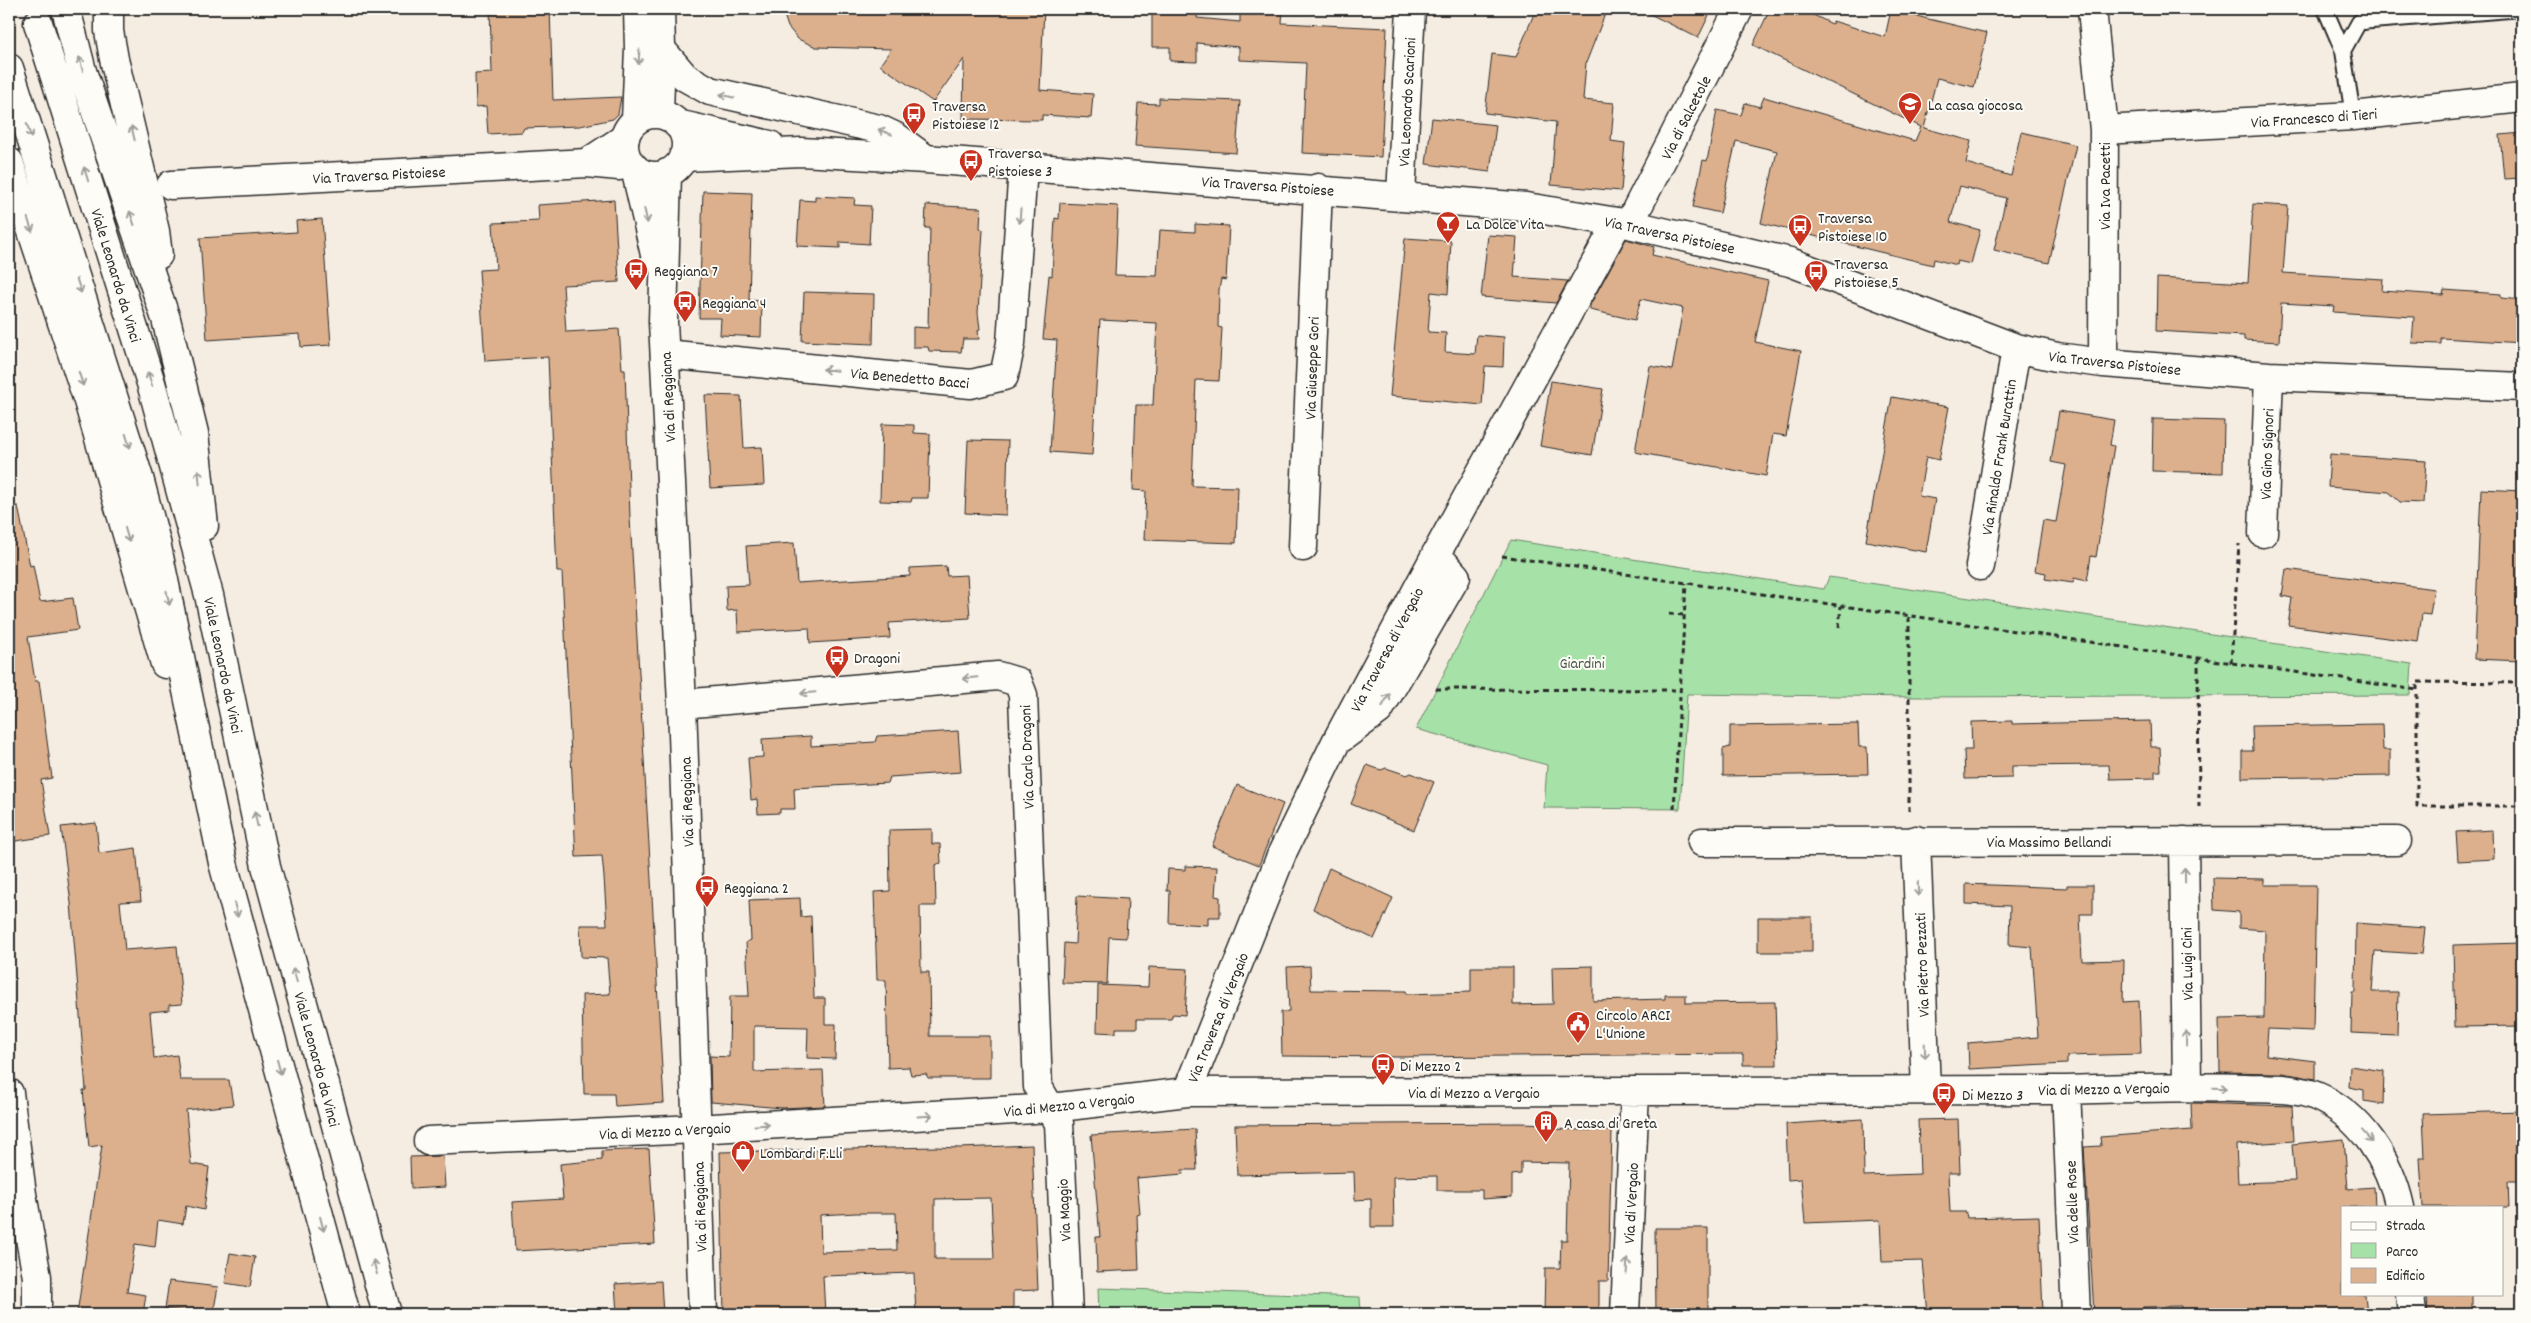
<svg xmlns="http://www.w3.org/2000/svg" width="2531" height="1323" viewBox="0 0 2531 1323" font-family="Dekko,sans-serif">
<rect width="100%" height="100%" fill="#f6ede2"/>
<filter id="ink" filterUnits="userSpaceOnUse"><feTurbulence type="fractalNoise" baseFrequency=".02" numOctaves="2"/><feDisplacementMap in="SourceGraphic" scale="10" xChannelSelector="R" yChannelSelector="G"/><feConvolveMatrix kernelMatrix="1 2 1 2 8 2 1 2 1" color-interpolation-filters="sRGB"/></filter>
<g filter="url(#ink)">
<path fill="#a6e1a7" stroke="#688669" d="M1511,540l313,49 5,-12 583,87 -2,31 -495,2 -228,-3 -7,115 -136,-1 3,-43 -131,-36z
M1098,1288l262,9 1,16 27,1h-289z"/>
<path fill="#dcb08d" stroke="#2b2b2b" fill-rule="evenodd" d="M490,9h60l3,91 68,-3 -3,17 -5,5 -33,7 -56,2 -2,4 -34,2 -2,-28 -10,1 -1,-33 17,-1z
M782,9h262l-4,81 53,4 -2,24 -49,-3v5l-79,-1 1,-60 -31,43 -53,-37 11,-16 -75,-2 -18,-8 -10,-12z
M1152,9h12l3,3h30v6l43,4v-13h43l-1,14 105,5 -6,129 -79,-4 4,-90 -67,-3v-13l-42,-4v19l-27,-1v-14h-18z
M1536,9h71l-21,54 -3,37 31,3 -3,38 14,2 -4,48 -70,-6 5,-63 -71,-9 7,-59 24,3z
M1640,9h72l-14,29z
M1770,9h31l31,15 1,-3 52,16 6,-27 96,23 -13,54 -37,-9 -13,50 47,13 -5,22 45,13 10,-44 55,13 -27,118 -55,-13 12,-52 -46,-12 -10,36 30,8 -9,34 -14,-3 -1,4 -22,-6 -1,6 -172,-42 16,-72 -41,-10 -16,72 -27,-6 10,-47 4,1 10,-51 24,5 4,-12 15,4 4,-10 151,44 6,-14 -168,-82z
M1159,98l81,3 -4,52 -101,-7 3,-43 21,1z
M1432,118l64,7 -6,47 -64,-8z
M2522,133v45l-18,1 -4,-44z
M703,191l49,2 -3,107 13,1 -1,36 -41,-2 1,-17h-22z
M815,196l40,2 -1,7 17,1 -2,38 -29,-2v6l-43,-2 3,-46 15,1z
M614,200l5,82 -56,3 3,47 53,-3 3,40h3l5,149 34,585 -49,3 -1,-12h-30l-2,-99 28,-1 -3,-36 -26,-1 -1,-32h27l-3,-48 -2,-21 -26,1 -14,-285h-5l-9,-215 -63,4 -6,-91 17,-1 -3,-46 46,-2 -1,-16z
M1060,203l58,3 -3,69 42,1 3,-46 35,2v-8l34,2 -3,54 -5,-1 -2,11 -1,37 4,1 -3,53 -23,-1 -4,106 46,1 -2,56 -92,-3 2,-49 -13,-1 3,-85h17l4,-82 -57,-3 -8,135 -42,-3 7,-112 -14,-1 6,-64 3,1 3,-58 4,1z
M2253,204l35,2 -5,67 100,6 -1,12 61,4 1,-5 57,4v4l21,2v43l-81,-5v6l-29,-1 2,-26 -81,-5 1,-6 -53,-3 -2,39 -35,-2v-4l-88,-5 1,-53 91,5z
M926,205l55,3 -1,20 3,2 -5,83 2,16 -2,1 1,9h-16l-2,13 -32,-1 -1,-4h-15v-20l15,1 2,-100h-5z
M322,219l9,126 -30,2 -1,-13 -93,6 -7,-102 97,-6 -1,-11z
M1488,235l29,2 -3,40 54,4 -12,22 -75,-6z
M1405,238l46,3 -3,53 -17,-2 -3,40 18,1 -1,19 30,2 2,-19 27,2 -1,30 -18,-1 -3,39 -92,-9z
M1626,239l28,8 -2,8 116,26 -13,61 46,9 -15,85 -13,-2 -7,42 -131,-24 15,-86 22,4 11,-62 -42,-9 -6,21 -45,-10v-5z
M804,292l70,2 -1,50 -71,-3z
M1551,381l52,8 -11,66 -52,-9z
M705,395l36,1 3,52 18,-1 2,38 -54,3z
M1892,397l57,10 -10,53 -13,-3 -7,39 16,3 -9,53 -60,-11z
M2059,411l55,9 -4,25 4,1 -18,111 -5,-1 -4,25 -13,-3 -1,5 -28,-4 1,-6 -11,-2 8,-51 13,2 10,-57 -15,-3z
M2153,419l71,2 -1,52 -71,-2z
M882,424l32,1v8l16,1 -2,64h-16l-1,4 -31,-1z
M968,440l40,1 -2,74 -41,-2z
M2330,454l96,7 -3,42 -23,-1 -11,-10 -61,-5z
M2481,489l41,2v170l-48,-2z
M18,506l12,60 3,-1 7,37 33,-4 5,32 -50,7 7,44h4l13,97 -11,2 9,56 -41,6v-335z
M794,543l3,40 113,-7v-8l36,-2 1,10 20,-1 3,43 -81,5 1,15 -80,5 -1,-15 -71,4 -1,-22 -10,1 -1,-25 23,-1 -3,-39z
M2286,569l148,20 -4,26 -8,-1 -4,28 -130,-17 4,-27 -10,-2z
M2012,721v3l138,-3 1,26h9l1,24h-6v7l-45,1 -1,-14 -97,1v12l-47,1 -1,-29h8l-1,-28z
M1858,724l1,23h8l1,27 -145,2v-27l7,-2v-21z
M2382,724l1,26h7v26l-148,2v-27h11l-1,-25z
M958,731l3,41 -71,5 -2,6 -94,5 1,21h-15v4l-22,1 -1,-15 -6,1 -3,-42 15,-1 -1,-18 49,-3v10l64,-4 2,-6z
M1367,765l14,5 5,-2 21,7 4,-2 23,9 -20,48 -63,-26z
M1237,785l46,19 -24,61 -47,-19z
M96,823l3,30 37,-5 5,53 -21,1 5,48 52,-4 5,58 -13,1v5l-19,2 4,46 23,-3 3,25h49l4,25 -47,5 5,54 18,3 -5,43 -18,-4 -3,18 -25,-4 -3,27 -20,-3 -8,48 19,3 -3,19h-66l25,-169 -13,2 -6,-57h3l-15,-187 -10,-76z
M932,829v15h8l1,19 -6,2 1,41h-16l1,66h8l1,64h60v42h-62l-2,-4 -15,1 -2,-8 -21,1 -2,-88h-9l-3,-88 16,-1 -1,-61z
M2493,830l1,29 -36,2 -2,-29z
M1185,866l32,1 -2,29 5,1v20h-12v8l-39,-2 1,-32h-3l1,-22 17,1z
M1329,868l64,30 -19,41 -61,-30z
M2213,878l51,1v6h52l-3,146 -45,-2 -2,26 49,6v18l-33,-6 -62,-1 -1,-53 45,-1 1,-88 -26,-2v-16l-25,-2z
M1966,884l101,4v-3h26v29h-13l2,47 42,-1 -1,42 16,-1 2,53 -74,2v8l-98,5 -1,-26 70,-6 -6,-90 -23,-2 1,-39 -44,-2z
M1077,896l51,3 -2,39 -17,-1 -2,47 -45,-1 2,-40 11,1z
M800,898l1,19 10,-1 3,82h11v26h11l-1,35 -28,-1 1,-31 -54,-1v46l69,-2 2,36 -43,2 -71,-6 -1,-46 19,1 1,-61h19l-3,-54 5,-2 -2,-40z
M1758,917h54v35h-54z
M2356,923l69,5 -3,26 -47,-3 -3,41h26l-1,43 -46,-2 1,-41h3z
M2522,943v83l-67,1 -2,-82z
M1310,966l1,24 95,1 1,3 64,-2v-25h42v38l40,-1 -1,-37 41,-1v35l72,-2v-4h21v8l89,-1 2,63h-34v-11l-345,3 -116,-1 -1,-44 8,-1 -2,-44z
M1149,967l39,2 -3,46 -12,-1 -2,5h-34v9h-21v5l-19,-1 1,-47 50,2z
M2350,1066l34,5 -1,33 -19,-3v-11l-15,-3z
M2191,1103l101,3 2,35 -58,4 2,38 57,-2 -3,-37 52,-5 4,50 26,-2 1,20h-33v87h23l2,20h-186v-8l-38,1 1,7h-50l-10,-167 17,-1 -1,-9 92,-7z
M2522,1111v71h-14l1,25h-86l-3,-49h5l-2,-44z
M1863,1119l1,57 56,-2 -2,-54 40,-1 2,54h-12l2,39h16l1,6 72,-2 4,98h-115l-5,-53 -41,1 -2,-42 -75,3 -4,-44 -13,1 -2,-56z
M1520,1123l32,1v5l60,2 -4,150h-9v33h-55l1,-46h15l1,-28h6l2,-77 -48,-1v12l-9,1v22l-30,2v-9h-45v-14l-44,1 1,50h-23v-28l-16,1 -1,-28 -117,3 -2,-50z
M1195,1129l2,41h-15l1,4 -46,4 3,36 -3,1 2,55 -42,2 -1,-35h4l-9,-102z
M1032,1145l6,145 -25,1v23h-97l-2,-41 -91,3 2,38h-101l-4,-162 215,-5 25,1zM991,1198l3,61h-59v-60zM856,1213h40l1,37 -76,2 -1,-37z
M649,1149l6,95 -140,7 -3,-49 51,-3 -3,-35 42,-4v-9z
M443,1156l2,31 -34,2 -1,-32z
M1655,1228h53v86h-52z
M230,1253l25,4 -5,30 -25,-4z
M169,1281l49,6 -5,27 -48,-5z
M661,1281l2,33h-46l-2,-30z
M2427,1294h45v20h-44z"/>
<g fill="none" stroke-linecap="round" stroke-linejoin="round">
<g stroke="#2b2b2b" stroke-width="18">
<path id="lane" d="M2325,9l18,42
M2364,9l1,13
M2353,116l-10,-65 16,-29 163,-13"/>
</g>
<g stroke="#2b2b2b" stroke-width="31">
<path id="street" d="M2092,9l12,121 -1,233
M661,49l24,28 25,14 169,38 17,8 30,22
M677,124l93,21
M2104,130l249,-14 169,-18
M683,157l118,-5 125,7 600,48 103,17 161,38 226,86 41,9 46,6 166,13 253,11
M587,163l38,-25
M171,185l416,-22 32,3 12,-2
M1401,195l10,-186
M1629,224l110,-215
M665,354l306,30 33,-8 7,-33 12,-176
M2263,533l6,-157
M1303,547l15,-359
M1980,566l36,-218
M682,704l316,-28 20,6 5,13 15,392 21,36 9,191
M1341,738l38,-28 77,-133 -20,-23
M1916,840l10,250
M2184,841l3,245
M1702,842l695,-1
M2066,1090l10,224
M1187,1092l96,-241 53,-109 105,-197 177,-323
M9,1093l13,101 15,83v37
M428,1141l268,-12 355,-21 136,-16 879,-2c60,-2 119,-4 179,-2 23,1 48,-1 71,8 45,19 74,65 84,111
M2410,1294l2,20
M1625,1314l10,-223"/>
</g>
<g stroke="#2b2b2b" stroke-width="31">
<path id="secondary" d="M659,114l2,-65 -1,-40
M624 145a31 31 0 1 1 62 0a31 31 0 1 1-62 0Z
M636,120l3,-71 -1,-40
M635,168l21,91
M667,173l-4,149 19,382 21,610"/>
</g>
<g stroke="#2b2b2b" stroke-width="31">
<path id="highway" d="M66,9l16,62 84,248 28,114 10,93
M109,9v22l5,28 41,172 3,24
M38,23l113,360 58,212 57,271 121,448
M9,68l130,410 17,64 67,321 123,451
M9,162l79,239 77,263"/>
</g>
<path stroke="#2b2b2b" stroke-width="3" stroke-dasharray="5 4" stroke-linecap="butt" d="M1502,556l915,134
M1669,614l15,1
M1839,627l2,-21
M2198,658l1,151
M2231,663l8,-119
M2522,683l-105,-1v124h105
M1436,689l245,1
M1674,809l12,-226
M1909,811v-195"/>
<use href="#lane" stroke="#fdfcf7" stroke-width="14"/>
<use href="#street" stroke="#fdfcf7" stroke-width="28"/>
<use href="#secondary" stroke="#fdfcf7" stroke-width="28"/>
<use href="#highway" stroke="#fdfcf7" stroke-width="28"/>
</g>
<defs><path id="oneway-shaft" d="M-6 0H5M1.5-3L5.5 0L1.5 3" fill="none" stroke-width="1.6" stroke-linecap="round" stroke-linejoin="round" transform="scale(1.25)"/></defs>
<g stroke="#9e9e9b">
<use href="#oneway-shaft" transform="translate(639 57) rotate(93)"/>
<use href="#oneway-shaft" transform="translate(81 64) rotate(-105)"/>
<use href="#oneway-shaft" transform="translate(727 96) rotate(-166)"/>
<use href="#oneway-shaft" transform="translate(29 131) rotate(72)"/>
<use href="#oneway-shaft" transform="translate(885 132) rotate(-159)"/>
<use href="#oneway-shaft" transform="translate(133 133) rotate(-103)"/>
<use href="#oneway-shaft" transform="translate(86 174) rotate(-107)"/>
<use href="#oneway-shaft" transform="translate(646 216) rotate(77)"/>
<use href="#oneway-shaft" transform="translate(1020 216) rotate(94)"/>
<use href="#oneway-shaft" transform="translate(132 218) rotate(-109)"/>
<use href="#oneway-shaft" transform="translate(30 225) rotate(72)"/>
<use href="#oneway-shaft" transform="translate(79 286) rotate(72)"/>
<use href="#oneway-shaft" transform="translate(830 370) rotate(-174)"/>
<use href="#oneway-shaft" transform="translate(81 379) rotate(72)"/>
<use href="#oneway-shaft" transform="translate(150 379) rotate(-107)"/>
<use href="#oneway-shaft" transform="translate(128 441) rotate(72)"/>
<use href="#oneway-shaft" transform="translate(199 477) rotate(-95)"/>
<use href="#oneway-shaft" transform="translate(127 535) rotate(74)"/>
<use href="#oneway-shaft" transform="translate(168 598) rotate(78)"/>
<use href="#oneway-shaft" transform="translate(970 678) rotate(175)"/>
<use href="#oneway-shaft" transform="translate(808 693) rotate(175)"/>
<use href="#oneway-shaft" transform="translate(1386 700) rotate(-60)"/>
<use href="#oneway-shaft" transform="translate(256 819) rotate(-102)"/>
<use href="#oneway-shaft" transform="translate(2185 875) rotate(-91)"/>
<use href="#oneway-shaft" transform="translate(1918 889) rotate(88)"/>
<use href="#oneway-shaft" transform="translate(236 910) rotate(75)"/>
<use href="#oneway-shaft" transform="translate(295 975) rotate(-105)"/>
<use href="#oneway-shaft" transform="translate(2186 1038) rotate(-91)"/>
<use href="#oneway-shaft" transform="translate(1925 1051) rotate(88)"/>
<use href="#oneway-shaft" transform="translate(279 1067) rotate(75)"/>
<use href="#oneway-shaft" transform="translate(2220 1088) rotate(2)"/>
<use href="#oneway-shaft" transform="translate(925 1116) rotate(-3)"/>
<use href="#oneway-shaft" transform="translate(762 1125) rotate(-3)"/>
<use href="#oneway-shaft" transform="translate(2367 1136) rotate(48)"/>
<use href="#oneway-shaft" transform="translate(322 1224) rotate(75)"/>
<use href="#oneway-shaft" transform="translate(1627 1266) rotate(-87)"/>
<use href="#oneway-shaft" transform="translate(375 1267) rotate(-105)"/>
</g>
</g>
<defs>
<g id="school-pin" transform="scale(1.25)"><path d="M0 17L-7.5 6A9.5 9.5 0 1 1 7.5 6Z" fill="#c8321e" stroke="#fdfcf7"/><path d="M0-5L7-2L0 1L-7-2ZM-4 1L0 2.5L4 1V4Q0 6-4 4Z" fill="#fff"/></g>
<g id="bus-pin" transform="scale(1.25)"><path d="M0 17L-7.5 6A9.5 9.5 0 1 1 7.5 6Z" fill="#c8321e" stroke="#fdfcf7"/><path d="M-5-6H5V4H4V6H2V4H-2V6H-4V4H-5ZM-3.5-4V0h7V-4ZM-3.5 1.2v1.5H-2V1.2ZM2 1.2v1.5H3.5V1.2Z" fill="#fff"/></g>
<g id="bar-pin" transform="scale(1.25)"><path d="M0 17L-7.5 6A9.5 9.5 0 1 1 7.5 6Z" fill="#c8321e" stroke="#fdfcf7"/><path d="M-6-5H6L.8 .8V4.5H3.5V6h-7V4.5H-.8V.8Z" fill="#fff"/></g>
<g id="civic-pin" transform="scale(1.25)"><path d="M0 17L-7.5 6A9.5 9.5 0 1 1 7.5 6Z" fill="#c8321e" stroke="#fdfcf7"/><path d="M-.6-6.5H3V-4.5H.6V-3L4-1V1h2V6H-6V1h2V-1L-.6-3ZM-1.2 2.5V6h2.4V2.5Z" fill="#fff"/></g>
<g id="building-pin" transform="scale(1.25)"><path d="M0 17L-7.5 6A9.5 9.5 0 1 1 7.5 6Z" fill="#c8321e" stroke="#fdfcf7"/><path d="M-4-6H4V6H1V3H-1V6H-4ZM-2.5-4.3h1.7v1.8h-1.7ZM.8-4.3h1.7v1.8H.8ZM-2.5-1h1.7V.8h-1.7ZM.8-1h1.7V.8H.8Z" fill="#fff"/></g>
<g id="shop-pin" transform="scale(1.25)"><path d="M0 17L-7.5 6A9.5 9.5 0 1 1 7.5 6Z" fill="#c8321e" stroke="#fdfcf7"/><path d="M-5-2.5h2.3a2.7 3.5 0 0 1 5.4 0H5L5.5 6h-11ZM-1.5-2.5h3a1.5 2.3 0 0 0-3 0Z" fill="#fff"/></g>
</defs>
<g fill-rule="evenodd">
<use href="#school-pin" x="1910" y="104"/>
<use href="#bus-pin" x="914" y="114"/>
<use href="#bus-pin" x="971" y="161"/>
<use href="#bar-pin" x="1448" y="223"/>
<use href="#bus-pin" x="1800" y="226"/>
<use href="#bus-pin" x="636" y="270"/>
<use href="#bus-pin" x="1816" y="272"/>
<use href="#bus-pin" x="685" y="302"/>
<use href="#bus-pin" x="837" y="657"/>
<use href="#bus-pin" x="707" y="887"/>
<use href="#civic-pin" x="1578" y="1023"/>
<use href="#bus-pin" x="1383" y="1065"/>
<use href="#bus-pin" x="1944" y="1094"/>
<use href="#building-pin" x="1546" y="1122"/>
<use href="#shop-pin" x="743" y="1152"/>
</g>
<g text-anchor="middle" stroke-width="4" stroke-linejoin="round" paint-order="stroke">
<g font-size="16" fill="#2b2b2b" stroke="#fdfcf7">
<text transform="translate(1406 102) rotate(-87)" y="6">Via Leonardo Scarioni</text>
<text transform="translate(1685 117) rotate(-63)" y="6">Via di Salcetole</text>
<text transform="translate(2314 117) rotate(-4)" y="6">Via Francesco di Tieri</text>
<text transform="translate(379 174) rotate(-3)" y="6">Via Traversa Pistoiese</text>
<text transform="translate(1268 185) rotate(4)" y="6">Via Traversa Pistoiese</text>
<text transform="translate(2104 186) rotate(-90)" y="6">Via Iva Pacetti</text>
<text transform="translate(1670 234) rotate(12)" y="6">Via Traversa Pistoiese</text>
<text transform="translate(117 275) rotate(73)" y="6">Viale Leonardo da Vinci</text>
<text transform="translate(2115 362) rotate(6)" y="6">Via Traversa Pistoiese</text>
<text transform="translate(1311 368) rotate(-88)" y="6">Via Giuseppe Gori</text>
<text transform="translate(910 377) rotate(5)" y="6">Via Benedetto Bacci</text>
<text transform="translate(667 397) rotate(-93)" y="6">Via di Reggiana</text>
<text transform="translate(2266 454) rotate(-88)" y="6">Via Gino Signori</text>
<text transform="translate(1998 457) rotate(-81)" y="6">Via Rinaldo Frank Burattin</text>
<text transform="translate(1386 649) rotate(-62)" y="6">Via Traversa di Vergaio</text>
<text transform="translate(224 665) rotate(78)" y="6">Viale Leonardo da Vinci</text>
<text transform="translate(1026 757) rotate(-92)" y="6">Via Carlo Dragoni</text>
<text transform="translate(686 802) rotate(-92)" y="6">Via di Reggiana</text>
<text x="2049" y="847">Via Massimo Bellandi</text>
<text transform="translate(2186 964) rotate(-91)" y="6">Via Luigi Cini</text>
<text transform="translate(1921 965) rotate(-92)" y="6">Via Pietro Pezzati</text>
<text transform="translate(1217 1017) rotate(-68)" y="6">Via Traversa di Vergaio</text>
<text transform="translate(318 1059) rotate(75)" y="6">Viale Leonardo da Vinci</text>
<text transform="translate(2104 1088) rotate(-1)" y="6">Via di Mezzo a Vergaio</text>
<text x="1474" y="1098">Via di Mezzo a Vergaio</text>
<text transform="translate(1069 1104) rotate(-6)" y="6">Via di Mezzo a Vergaio</text>
<text transform="translate(665 1130) rotate(-3)" y="6">Via di Mezzo a Vergaio</text>
<text transform="translate(2071 1202) rotate(-92)" y="6">Via delle Rose</text>
<text transform="translate(1630 1203) rotate(-87)" y="6">Via di Vergaio</text>
<text transform="translate(699 1207) rotate(-92)" y="6">Via di Reggiana</text>
<text transform="translate(1063 1210) rotate(-93)" y="6">Via Maggio</text>
</g>
<g font-size="16" fill="#2b2b2b" stroke="#fdfcf7" text-anchor="start">
<text x="1928" y="110">La casa giocosa</text>
<text x="932" y="111">Traversa<tspan x="932" dy="18">Pistoiese 12</tspan></text>
<text x="988" y="158">Traversa<tspan x="988" dy="18">Pistoiese 3</tspan></text>
<text x="1818" y="223">Traversa<tspan x="1818" dy="18">Pistoiese 10</tspan></text>
<text x="1466" y="229">La Dolce Vita</text>
<text x="1834" y="269">Traversa<tspan x="1834" dy="18">Pistoiese 5</tspan></text>
<text x="654" y="276">Reggiana 7</text>
<text x="702" y="308">Reggiana 4</text>
<text x="854" y="663">Dragoni</text>
<text x="724" y="893">Reggiana 2</text>
<text x="1596" y="1020">Circolo ARCI<tspan x="1596" dy="18">L'Unione</tspan></text>
<text x="1400" y="1071">Di Mezzo 2</text>
<text x="1962" y="1100">Di Mezzo 3</text>
<text x="1564" y="1128">A casa di Greta</text>
<text x="760" y="1158">Lombardi F.Lli</text>
</g>
<g font-size="16" fill="#4a584a" stroke="#fdfcf7">
<text x="1582" y="668">Giardini</text>
</g>
</g>
<rect width="2531" height="1323" fill="none" stroke="#fdfcf7" stroke-width="30"/>
<rect x="15" y="15" width="2501" height="1293" fill="none" stroke="#2b2b2b" stroke-width="2" filter="url(#ink)"/>
<rect x="2341" y="1206" width="162" height="90" fill="#fdfcf7" stroke="#a9a8a5"/>
<rect x="2351" y="1222" width="25" height="8" fill="#fdfcf7" stroke="#a9a8a5"/>
<text x="2386" y="1230" font-size="15" fill="#2b2b2b">Strada</text>
<rect x="2351" y="1243" width="25" height="15" fill="#a6e1a7" stroke="#a9a8a5"/>
<text x="2386" y="1256" font-size="15" fill="#2b2b2b">Parco</text>
<rect x="2351" y="1268" width="25" height="15" fill="#dcb08d" stroke="#a9a8a5"/>
<text x="2386" y="1280" font-size="15" fill="#2b2b2b">Edificio</text>
</svg>
